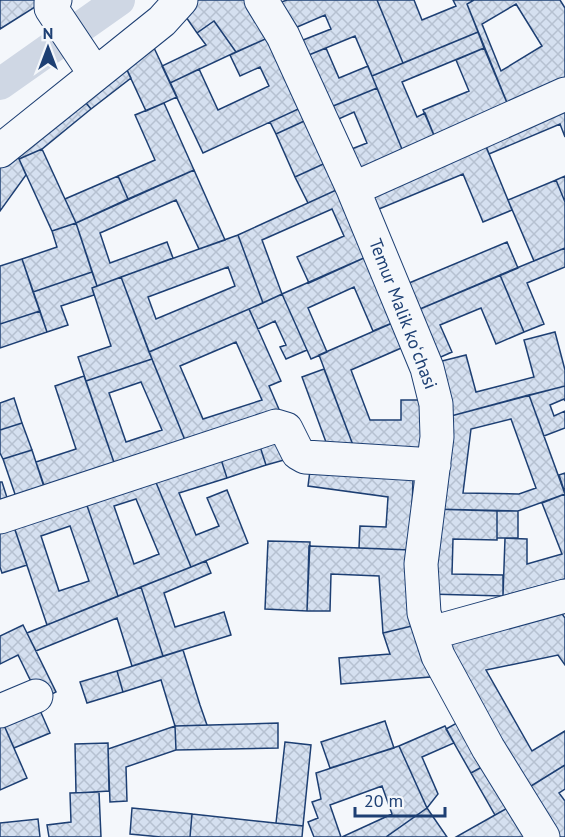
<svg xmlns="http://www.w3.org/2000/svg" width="565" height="837" viewBox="0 0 565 837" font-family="'PT Sans',sans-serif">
<defs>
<pattern id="building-cross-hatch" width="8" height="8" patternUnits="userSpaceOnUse" patternTransform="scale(1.5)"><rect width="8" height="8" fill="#d5e0f0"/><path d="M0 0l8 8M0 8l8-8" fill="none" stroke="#b6c1d1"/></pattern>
</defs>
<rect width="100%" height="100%" fill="#f4f7fb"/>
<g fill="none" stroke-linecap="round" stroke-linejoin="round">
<path stroke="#cfd7e4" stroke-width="32" d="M0,84l119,-84"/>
</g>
<path fill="url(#building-cross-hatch)" stroke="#1d3f73" stroke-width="1.5" fill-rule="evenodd" d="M0,0h46l-46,29z
M184,0h72l23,33 -43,19 -22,-31 -17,12 -20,-29z
M287,0h90l26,63 -31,13 -17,-40 -56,23 -6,-15 38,-15 -6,-14 -37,16 -12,-27z
M377,0h37l8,20 34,-14 -3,-6h21l-7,4 11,28 -75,31z
M474,0h86l5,8v73l-55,29 -43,-106zM516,4l26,42 -41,25 -19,-47z
M214,21l22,31 -66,31 -8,-17 44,-21 -9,-12z
M478,32l6,16 -82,34 15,35 8,-4 11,27 -32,14 -32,-78z
M148,35l29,62 -31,14 -26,-56z
M274,35l33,70 -104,48 -33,-70 29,-14 19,41 51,-24 -9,-19 -20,9 -10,-21z
M326,48l13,30 29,-12 9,22 -56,23 -22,-52z
M484,48l26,62 -74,30 -13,-30 46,-19 -13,-31z
M120,55l11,23 -40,31 -15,-18z
M377,88l27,66 -51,21 -9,-23 23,-9 -13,-31 -22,10 -6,-13z
M76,91l15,18 -49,40 -23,10 -15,-11z
M565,97v40l-5,-13 -71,30 -9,-22z
M164,103l30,67 -66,29 -10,-23 37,-16 -20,-45z
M307,105l6,12 -37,17 -6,-12z
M313,117l19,43 -37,17 -19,-43z
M483,139l29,71 -29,12 -20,-48 -96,40 -10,-23z
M4,148l15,11 7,16 -26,36v-57z
M42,149l34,74 -24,8 -33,-72z
M332,160l13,26 -37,17 -13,-26z
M194,170l31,70 -26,9 -23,-49 -76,33 10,30 57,-21 6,16 -76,28 -21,-63z
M118,176l10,23 -52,24 -11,-24z
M565,176v26l-9,-22z
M556,180l9,22v46l-31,13 -26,-61z
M345,186l30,67 -66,30 -12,-26 47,-21 -12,-27 -70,31 20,54 -19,9 -25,-68z
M76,223l16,49 -59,20 -11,-33 35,-12 -5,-16z
M238,235l25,68 -114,49 -28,-75zM228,267l7,19 -79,33 -8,-22z
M507,242l11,26 -105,44 -11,-26z
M565,248v19l-38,16 17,41 -20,8 -24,-57z
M375,253l29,65 -31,13 -19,-44 -46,21 19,44 -16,7 -29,-65z
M22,259l18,52 -40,13v-58z
M92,272l5,14 -5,2 2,7 -33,11 7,19 -21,7 -14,-40z
M500,275l24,57 -28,12 -15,-36 -41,17 12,27 -18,8 -21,-48z
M121,277l31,82 -66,22 -8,-24 33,-11 -19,-58z
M282,294l25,56 -21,9 -6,-12 6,-2 -11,-24 -17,8 -9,-20z
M249,309l32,72 -12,5 15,35 -95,29 -40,-98zM236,342l26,58 -59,19 -23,-53z
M40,311l7,21 -47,16v-24z
M404,318l11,24 -64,28 19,50h31v-20h26v53h-71l-37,-98z
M555,332l10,38v16l-118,31 -13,-54 32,-8 10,37 58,-15 -10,-37z
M152,359l37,91 -71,24 -32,-93zM141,382l21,48 -36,12 -17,-49z
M324,369l32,84h-26l-28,-76z
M84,376l34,98 -70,23 -12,-35 40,-13 -21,-63z
M565,386v15l-1,-2 -14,6 4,11 11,-5v17l-21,8 -15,-41z
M529,395l36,99 -47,17 -87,-2 16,-92zM511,419l25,69 -17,6 -56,-1 8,-64z
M14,398l8,25 -22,7v-27z
M22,423l10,27 -29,9 -3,-6v-23z
M274,429l10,31 -18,5 -10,-31z
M256,434l10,31 -39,13 -10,-31z
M217,447l10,31 -48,15 17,42 23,-9 -12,-28 20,-8 21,53 -57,24 -41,-99z
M32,450l13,40 -28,10 -14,-41z
M311,463l102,15 -2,72 -52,-2 1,-22 26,1 2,-30 -80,-11z
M150,468l41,99 -73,29 -36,-105zM136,499l23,55 -25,10 -20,-58z
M565,473v20l-6,-18z
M0,482h2l8,25 -10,4z
M82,491l36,105 -71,29 -37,-110zM70,526l19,55 -30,10 -18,-55z
M565,494v85l-62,17 2,-58 22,1v25l35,-10 -20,-51z
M431,509l66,2v29l-44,-1 -1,35 51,1v21l-74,-2z
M497,511h21v27h-21z
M10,515l17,50 -25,8 -2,-6v-48z
M268,541l42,1 -3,69 -42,-2z
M309,546l102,4 5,75 -33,8 -4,-57 -48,-2 -1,37h-23z
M206,561l5,12 -47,20 11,34 49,-15 7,23 -68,21 -22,-69z
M141,587l22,69 -31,10 -15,-48 -81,33 -9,-18z
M556,605l9,13v47l-7,-10 -72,15 46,81 33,-20v34l-42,26 -88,-156z
M23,625l33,67 -16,8 -22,-45 -18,9v-28z
M416,625l27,51 -102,8 -2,-26 51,-4 -7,-21z
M183,650l17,55 7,20 -32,1 -14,-46 -38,12 -6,-21z
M117,671l6,21 -36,11 -7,-21z
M35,699l15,34 -36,15 -14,-32z
M0,716l27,62 -27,12z
M464,719l25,44 -18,10 -25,-44z
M385,721l9,27 -64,20 -9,-26z
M278,723v25l-102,2 -1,-24z
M175,726l1,24 -50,17 1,34 -17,1 -2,-53z
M445,726l9,17 -32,14 16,37 -11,14 -28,-62z
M285,742l26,3 -8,81 -27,-3z
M108,743l1,48 -33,2 -1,-49z
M399,746l28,62 -41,29h-44l50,-23 -10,-28 -52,19 11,32h-27l-6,-15 10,-4 -6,-16 9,-3 -5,-26z
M489,763l24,42 -18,10 -24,-42z
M565,765v24l-6,4 6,8v36h-14l-28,-46z
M99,792l2,45h-52l-2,-12 24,-3 -1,-29z
M513,805l18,32h-75l39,-22z
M132,808l60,6 -2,23h-29l-31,-3z
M427,808l20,29h-61z
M192,814l111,12 -1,11h-112z
M38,819l2,18h-40v-14z"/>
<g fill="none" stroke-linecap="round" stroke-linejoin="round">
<g stroke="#1d3f73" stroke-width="35">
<path id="minor" d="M55,0l-4,3v5l44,66
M261,0l22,36 70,153 74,179 9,36 1,33 -16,127 3,49 14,43 50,92 55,89
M0,151l162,-130 19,-21
M353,189l212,-95
M0,517l276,-91 10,3 12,24 7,4 129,8
M431,633l134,-37
M0,711l36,-15"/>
</g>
<use href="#minor" stroke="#f4f7fb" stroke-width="33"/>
</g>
<g text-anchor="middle" stroke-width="4.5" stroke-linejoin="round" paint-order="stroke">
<g font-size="18" fill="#1d3f73" stroke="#f4f7fb">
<text transform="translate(403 314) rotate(69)" y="6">Temur Malik koʻchasi</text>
</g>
</g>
<g transform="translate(48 48)" stroke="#f4f7fb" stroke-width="4.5" paint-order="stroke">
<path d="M0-4.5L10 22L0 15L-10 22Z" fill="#1d3f73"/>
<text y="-9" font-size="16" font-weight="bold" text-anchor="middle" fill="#1d3f73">N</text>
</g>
<path d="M355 807v9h90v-9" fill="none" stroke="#1d3f73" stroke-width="3"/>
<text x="364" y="807" font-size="18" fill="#1d3f73" stroke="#f4f7fb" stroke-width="4.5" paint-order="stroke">20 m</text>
</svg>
